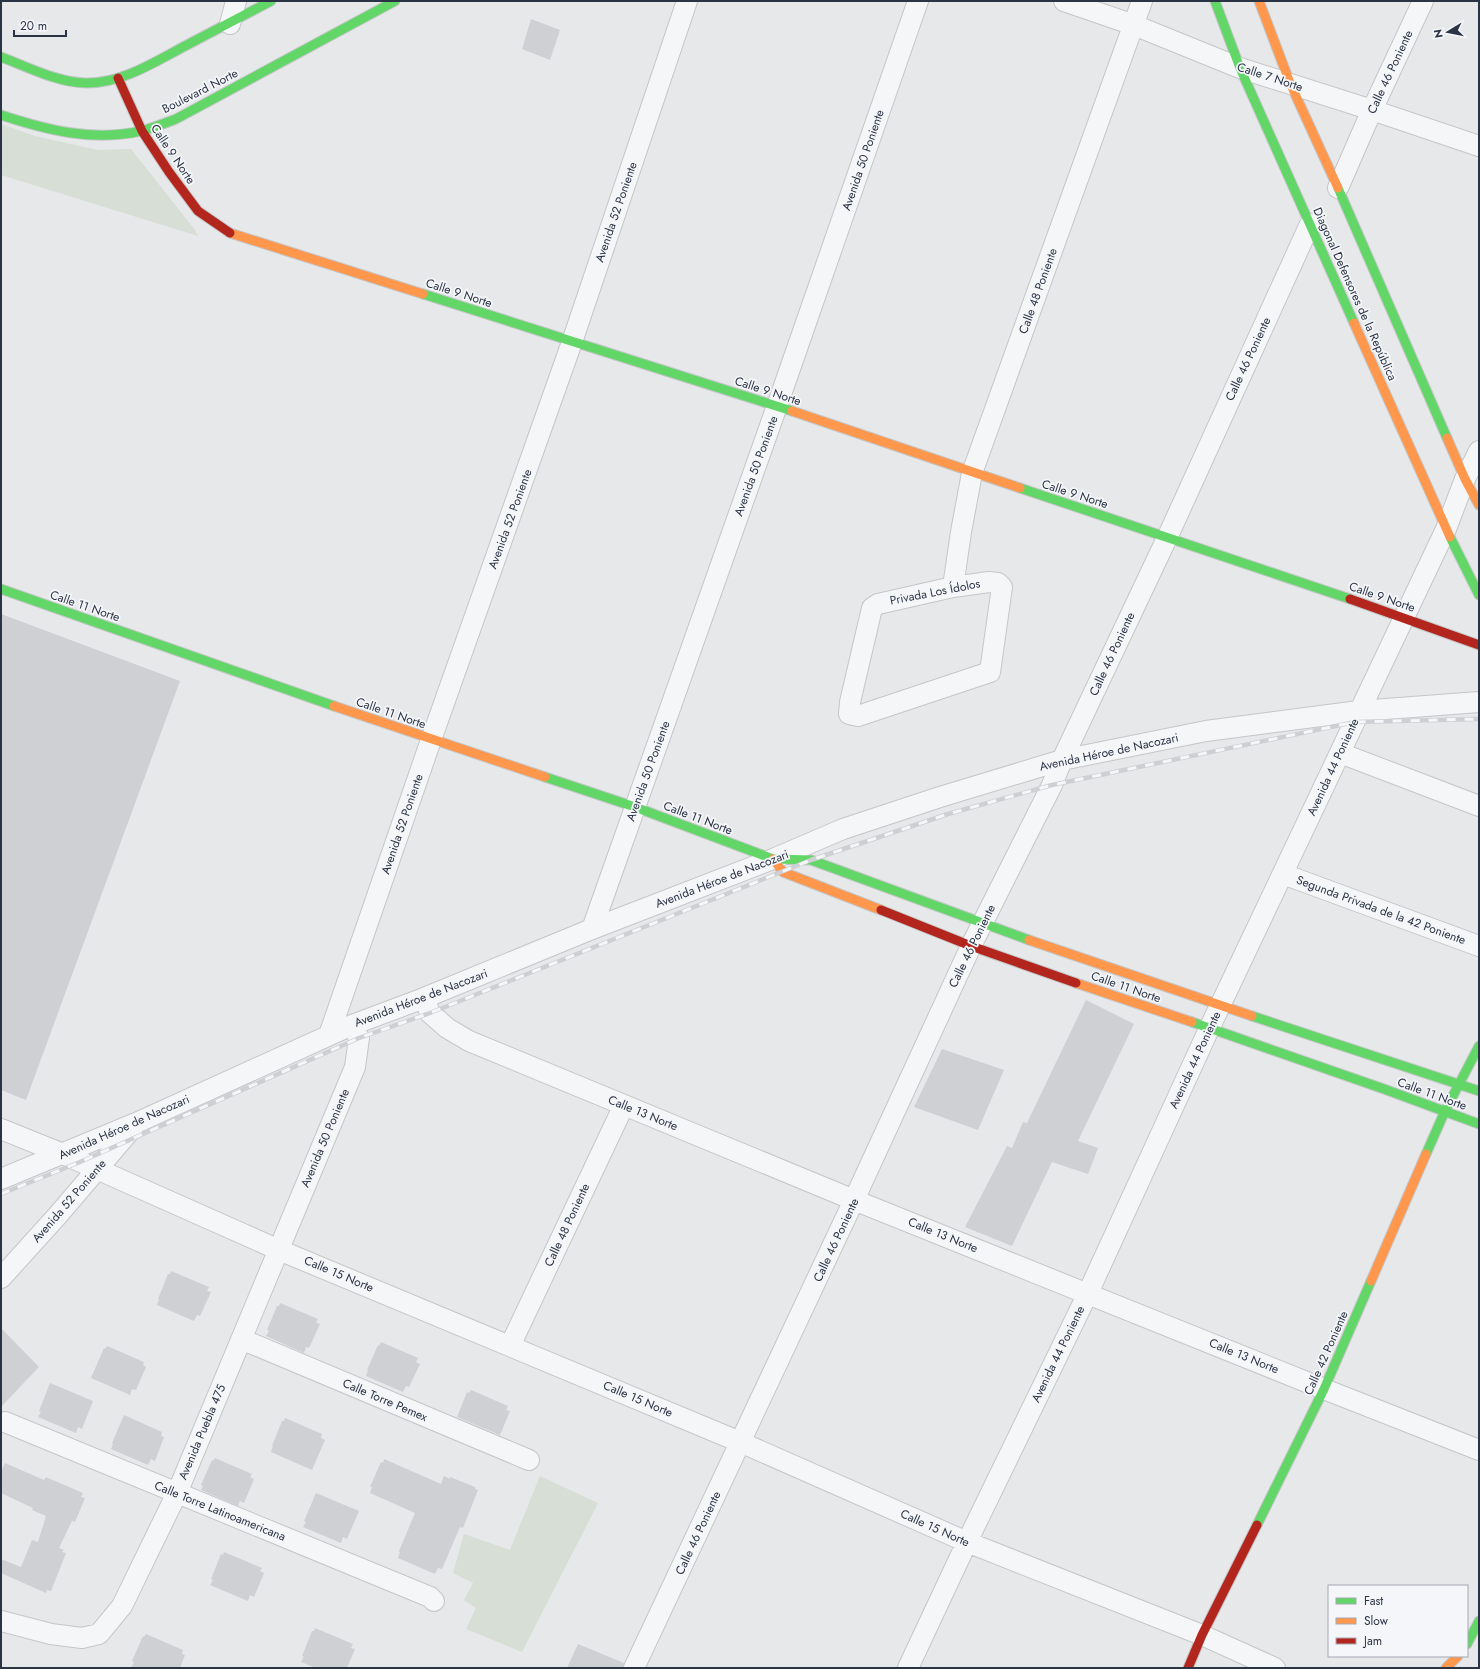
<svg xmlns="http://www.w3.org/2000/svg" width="1480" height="1669" viewBox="0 0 1480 1669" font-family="Jost,sans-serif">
<rect width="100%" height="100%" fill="#e6e8ea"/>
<path fill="#d6ded6" d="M1,124l34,12 63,14 33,-1 64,81 3,6 -197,-61z
M540,1476l58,27 -76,149 -56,-23 10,-21 -12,-8 9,-17 -20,-10 11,-39 46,16z"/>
<path fill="#ced0d3" d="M531,19l29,11 -10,30 -28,-11z
M1,614l179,67 -154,419 -25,-10z
M1086,1000l48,24 -56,117 20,7 -10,26 -36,-12 -40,84 -47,-19 42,-81 5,2 11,-26 4,1z
M942,1049l62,21 -26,60 -64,-23z
M171,1271l38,16 -2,4 4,1 -11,24 -3,-1 -3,6 -37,-16 2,-6h-1l10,-25h2z
M280,1303l38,16 -2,4 4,1 -11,24 -3,-1 -2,6 -38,-17 3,-5 -2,-1 10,-24h2z
M1,1328l38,39 -38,40z
M381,1342l37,16 -2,4 4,2 -11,23 -3,-1 -3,6 -37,-16 2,-6h-1l11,-25 1,1z
M107,1346l37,16 -1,3 3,2 -10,23 -4,-1 -2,6 -39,-17 13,-30 1,1z
M50,1383l43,18 -11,28 -4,-2 -2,6 -38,-16 3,-5 -2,-1z
M471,1390l37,16 -2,4 4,1 -10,24 -43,-18 10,-25 2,1z
M124,1415l38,17 -1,4 3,1 -9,24 -4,-2 -3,6 -37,-16 2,-5 -1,-1z
M285,1418l37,16 -1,4 4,2 -13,30 -41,-18 2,-6h-1l10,-25h2z
M215,1458l37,16 -2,3 4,2 -10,24 -4,-2 -2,5 -37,-16 2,-4 -2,-1 11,-25 1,1z
M384,1459l57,25 3,-8 6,3v-2l25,10v2l3,1 -15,38 -3,-1 -18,42 -4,-1 -3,6 -37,-16 2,-6 -1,-1 16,-38 -45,-20 2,-6h-2l11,-25 2,1z
M5,1463l39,17 2,-3 37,16 -2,4 4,1 -10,24 -3,-1 -13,27 5,2 -2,2 4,1 -15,38 -4,-1 -1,3 -45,-20v-14l20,8 11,-27 6,2 8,-26 -14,-6 1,-2 -32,-15v-21z
M316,1493l43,18 -12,28 -4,-2 -2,6 -38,-16 3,-5 -2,-1z
M224,1552l38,16 -2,3 4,2 -7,17 -3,7 -4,-2 -2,6 -38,-16 3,-5 -2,-1 10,-25 2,1z
M315,1628l38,16 -2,4 4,1 -8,19h-31l-15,-6 3,-6h-2l10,-25h2z
M146,1634l37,16 -1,4 3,1 -5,13h-49l3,-6 -2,-1 11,-25 1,1z
M578,1644l46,19 -1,5h-56z"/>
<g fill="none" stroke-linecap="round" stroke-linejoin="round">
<g stroke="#c4c6c8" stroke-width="22">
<path id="street" d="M1064,1l70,24 106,43 132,42 107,36
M230,24l6,-23
M1338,188l34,-78 51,-109
M989,582l9,1 4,4 -12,85 -132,44 -9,-2 1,-12 22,-94 6,-4 75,-17z
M953,587l8,-55 11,-59 170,-472
M1340,753l139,53
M1283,874l196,72
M592,929l185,-523 141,-405
M424,998l6,15 17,15 22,13 385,159 470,189 155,61
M329,1035l102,-295 141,-398 115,-341
M1,1129l62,25 216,96 461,192 227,100 235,93 73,33
M1,1179l135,-56 216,-98 72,-27 168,-69 181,-70 70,-30 97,-32 122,-37 144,-29 153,-20 120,-9
M1,1278l57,-63 76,-89
M241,1339l288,121
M510,1346l114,-241
M5,1422l425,175 4,4
M1,1621l50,13 31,4 17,-4 23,-28 55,-113 178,-426 4,-29 -7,-13
M634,1668l220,-468 117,-254 81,-161 10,-25 105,-222 143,-314
M908,1668l59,-126 121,-249 121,-264 237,-500 19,-50 14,-28"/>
</g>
<g stroke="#c4c6c8" stroke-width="11">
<path id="fast" d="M1215,1l25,67 114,255
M1,57c27,10 55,25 84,26 37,1 71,-22 102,-38 28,-15 56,-29 84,-44
M1,115c46,15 92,27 140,16 12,-3 24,-8 35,-12l219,-118
M1338,188l109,250
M423,294l369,117
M1020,488l330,111
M1450,537l29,58
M1,589l333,117
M545,777l90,30 138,52 38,1 218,80
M1252,1016l227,75
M1192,1022l192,67 95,35
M1426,1154l19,-43 34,-65
M1257,1525l67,-136 47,-108
M1467,1644l12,-23"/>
</g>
<g stroke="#c4c6c8" stroke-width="11">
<path id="slow" d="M1259,1l31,82 48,105
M230,233l193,61
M1354,323l96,214
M792,411l228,77
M1447,438l18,41 14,26
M334,706l211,71
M773,859l10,13 98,38
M1029,940l223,76
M1076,983l116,39
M1371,1281l55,-127
M1446,1668l12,-12"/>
</g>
<g stroke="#c4c6c8" stroke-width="11">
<path id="jam" d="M118,78l24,53 27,41 29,39 32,22
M1350,599l129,46
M881,910l90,36 105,37
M1188,1668l14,-33 55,-110"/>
</g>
<use href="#street" stroke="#f5f6f7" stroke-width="20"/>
<use href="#fast" stroke="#63d668" stroke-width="9"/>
<use href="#slow" stroke="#ff974d" stroke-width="9"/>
<use href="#jam" stroke="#b3261e" stroke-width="9"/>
<g stroke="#cecfd2" stroke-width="4.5">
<path id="rail" d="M1,1194l79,-32 279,-124 71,-25 381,-153 137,-46 104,-29 303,-63 124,-3"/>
</g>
<use href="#rail" stroke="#f4f6f9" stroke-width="3" stroke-dasharray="9" stroke-linecap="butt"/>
</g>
<g text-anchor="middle" stroke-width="3.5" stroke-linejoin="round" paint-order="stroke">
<g font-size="12" fill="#2b3445" stroke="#f4f6f9">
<text transform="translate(1390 72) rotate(-65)" y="4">Calle 46 Poniente</text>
<text transform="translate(1270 77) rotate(18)" y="4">Calle 7 Norte</text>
<text transform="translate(200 91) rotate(-27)" y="4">Boulevard Norte</text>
<text transform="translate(173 154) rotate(56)" y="4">Calle 9 Norte</text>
<text transform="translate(863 160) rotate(-71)" y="4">Avenida 50 Poniente</text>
<text transform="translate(616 212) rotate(-71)" y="4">Avenida 52 Poniente</text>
<text transform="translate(1038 291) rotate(-70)" y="4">Calle 48 Poniente</text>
<text transform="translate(459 293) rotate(18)" y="4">Calle 9 Norte</text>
<text transform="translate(1355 294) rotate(66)" y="4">Diagonal Defensores de la República</text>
<text transform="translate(1248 359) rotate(-65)" y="4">Calle 46 Poniente</text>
<text transform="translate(768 391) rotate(18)" y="4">Calle 9 Norte</text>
<text transform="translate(756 466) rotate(-70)" y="4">Avenida 50 Poniente</text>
<text transform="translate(1075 494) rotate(18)" y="4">Calle 9 Norte</text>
<text transform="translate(510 519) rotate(-70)" y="4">Avenida 52 Poniente</text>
<text transform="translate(935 592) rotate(-11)" y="4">Privada Los Ídolos</text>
<text transform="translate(1382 597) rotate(19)" y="4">Calle 9 Norte</text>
<text transform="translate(85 606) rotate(19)" y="4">Calle 11 Norte</text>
<text transform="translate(1112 654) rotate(-65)" y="4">Calle 46 Poniente</text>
<text transform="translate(391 713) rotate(19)" y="4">Calle 11 Norte</text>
<text transform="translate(1109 752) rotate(-12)" y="4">Avenida Héroe de Nacozari</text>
<text transform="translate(1333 767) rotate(-65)" y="4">Avenida 44 Poniente</text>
<text transform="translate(648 771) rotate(-70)" y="4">Avenida 50 Poniente</text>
<text transform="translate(698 818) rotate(21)" y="4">Calle 11 Norte</text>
<text transform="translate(402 824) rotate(-71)" y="4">Avenida 52 Poniente</text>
<text transform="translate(722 879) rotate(-21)" y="4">Avenida Héroe de Nacozari</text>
<text transform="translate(1381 910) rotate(20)" y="4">Segunda Privada de la 42 Poniente</text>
<text transform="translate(972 946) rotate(-64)" y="4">Calle 46 Poniente</text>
<text transform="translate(1126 987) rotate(19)" y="4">Calle 11 Norte</text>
<text transform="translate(421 998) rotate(-21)" y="4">Avenida Héroe de Nacozari</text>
<text transform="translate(1195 1060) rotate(-65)" y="4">Avenida 44 Poniente</text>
<text transform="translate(1432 1094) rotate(20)" y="4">Calle 11 Norte</text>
<text transform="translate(643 1113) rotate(22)" y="4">Calle 13 Norte</text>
<text transform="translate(124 1127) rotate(-24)" y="4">Avenida Héroe de Nacozari</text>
<text transform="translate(325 1138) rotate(-67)" y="4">Avenida 50 Poniente</text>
<text transform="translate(69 1201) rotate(-49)" y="4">Avenida 52 Poniente</text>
<text transform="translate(567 1225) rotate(-65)" y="4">Calle 48 Poniente</text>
<text transform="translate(943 1235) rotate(22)" y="4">Calle 13 Norte</text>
<text transform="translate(836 1240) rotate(-65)" y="4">Calle 46 Poniente</text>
<text transform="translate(339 1274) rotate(23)" y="4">Calle 15 Norte</text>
<text transform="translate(1326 1353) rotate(-66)" y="4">Calle 42 Poniente</text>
<text transform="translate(1058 1354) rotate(-64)" y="4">Avenida 44 Poniente</text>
<text transform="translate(1244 1356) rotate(22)" y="4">Calle 13 Norte</text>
<text transform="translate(638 1399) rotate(23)" y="4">Calle 15 Norte</text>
<text transform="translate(385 1400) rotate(23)" y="4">Calle Torre Pemex</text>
<text transform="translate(202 1432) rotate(-67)" y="4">Avenida Puebla 475</text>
<text transform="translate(220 1511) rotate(22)" y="4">Calle Torre Latinoamericana</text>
<text transform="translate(935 1528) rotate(24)" y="4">Calle 15 Norte</text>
<text transform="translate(698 1533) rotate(-65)" y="4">Calle 46 Poniente</text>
</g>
</g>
<rect width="1480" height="1669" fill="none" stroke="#2b3445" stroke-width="4"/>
<rect x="1328" y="1585" width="140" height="72" fill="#f4f6f9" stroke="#a4a8b1"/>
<rect x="1336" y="1598" width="20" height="6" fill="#63d668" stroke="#a4a8b1"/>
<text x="1364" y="1605" font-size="12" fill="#2b3445">Fast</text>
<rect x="1336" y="1618" width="20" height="6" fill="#ff974d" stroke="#a4a8b1"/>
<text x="1364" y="1625" font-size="12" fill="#2b3445">Slow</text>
<rect x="1336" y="1638" width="20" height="6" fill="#b3261e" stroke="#a4a8b1"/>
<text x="1364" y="1645" font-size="12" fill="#2b3445">Jam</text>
<g transform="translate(1448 32) rotate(260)" stroke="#f4f6f9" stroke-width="3" paint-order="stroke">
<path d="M0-3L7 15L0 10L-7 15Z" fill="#2b3445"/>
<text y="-6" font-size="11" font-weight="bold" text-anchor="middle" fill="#2b3445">N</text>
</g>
<path d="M14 30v6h52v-6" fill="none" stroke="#2b3445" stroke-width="2"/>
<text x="20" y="30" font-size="12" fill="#2b3445" stroke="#f4f6f9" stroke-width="3" paint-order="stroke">20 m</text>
</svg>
